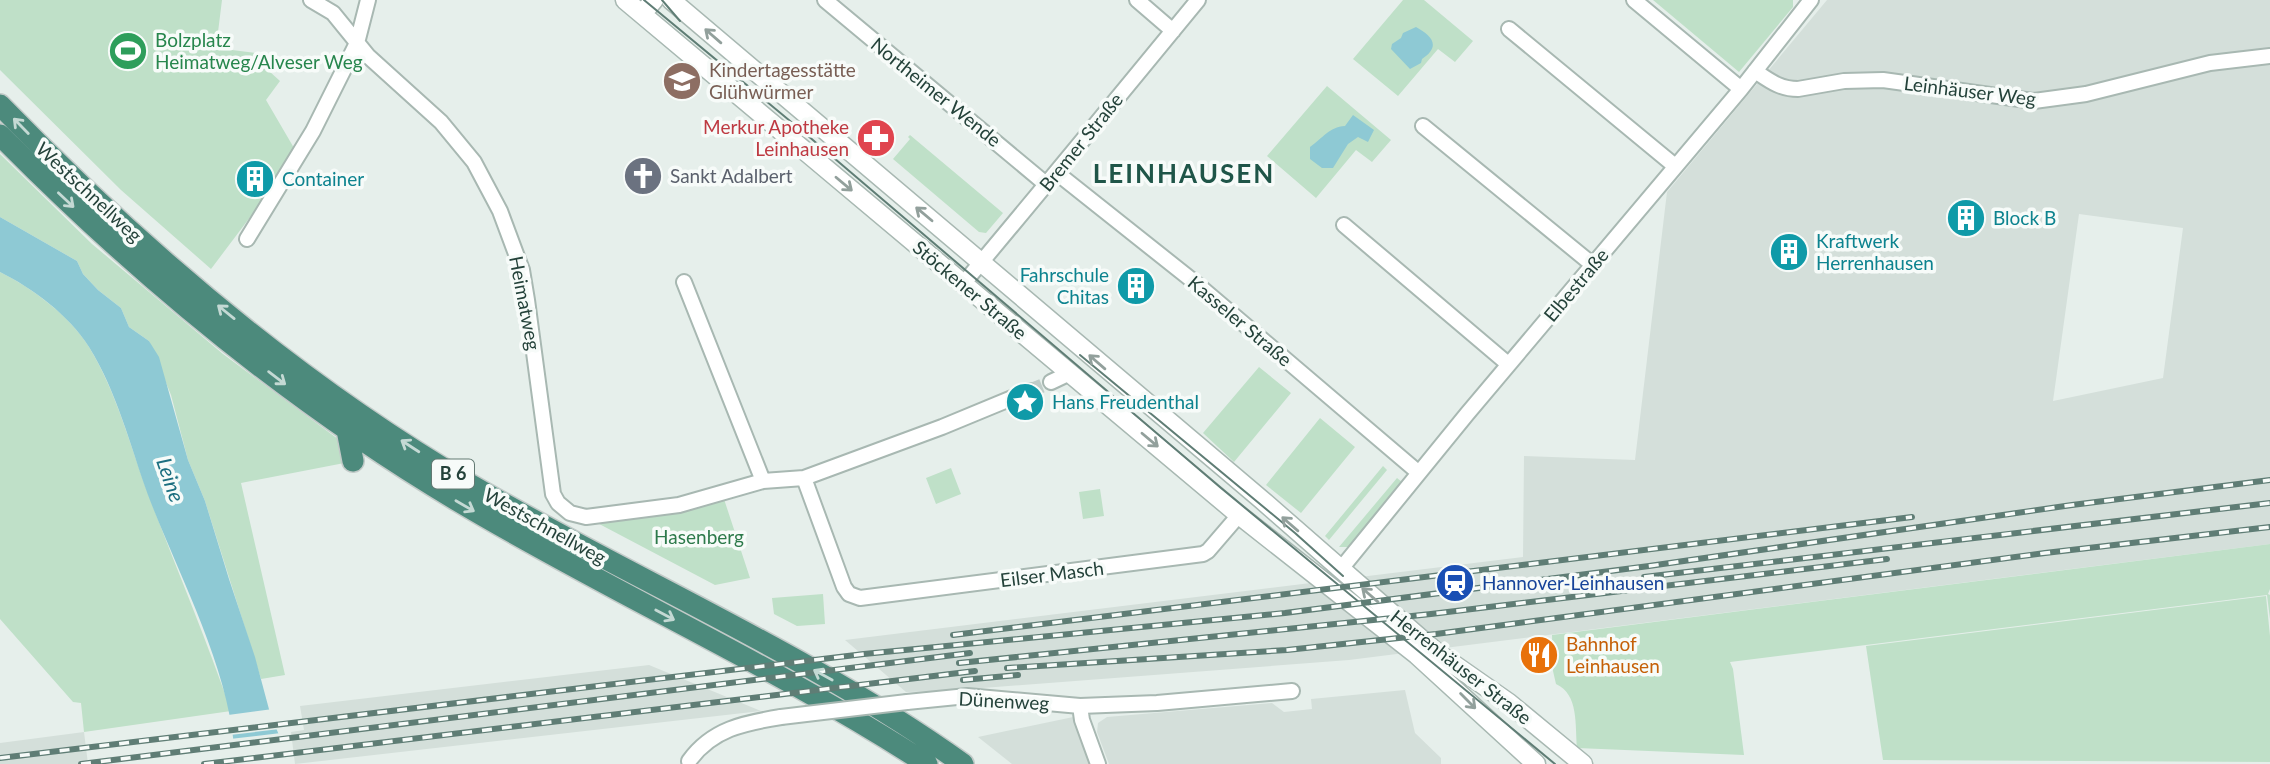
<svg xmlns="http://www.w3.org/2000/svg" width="2270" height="764" viewBox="0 0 2270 764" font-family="Lato,sans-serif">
<rect width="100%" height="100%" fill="#e6efeb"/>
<path fill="#d4dfda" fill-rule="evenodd" d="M1827,0h443v544l-921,116 -405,31 -38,1 -61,-52 678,-83 1,-101 111,4 32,-268zM2079,214l104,14 -20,150 -110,23z
M649,665l112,46 -466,53 -4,-32 13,-2 -4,-24z
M1405,690l10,43 26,25v6h-332l-12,-32 1,-9 9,-6 165,-14 12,9 28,-3 -1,-10z
M1078,716l18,48h-84l-34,-27z
M84,732l4,32h-88v-21z"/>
<path fill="#bfe0c8" d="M0,0h222l-6,48 41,5 1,8 22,20 -14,19 28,48 -37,60 -46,61 -90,-79 -121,-120z
M1403,0h21l49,41 -18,21 -17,-13 -40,47 -45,-37z
M1653,0h140v7l-54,65z
M1327,86l64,54 -19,22 -16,-12 -40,48 -49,-42z
M910,135l93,78 -17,20 -7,-1 -86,-73 17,-20 -2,-2z
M0,154l92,90 131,110 142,105 -124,24 44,192 -24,4 -56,-178 -17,-41 -17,-65 -22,-54 -20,-14 -8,-19 -23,-18 -15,-16 -6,-13 -77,-44z
M0,272c32,16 70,44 89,75 28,46 41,99 60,149 27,72 57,142 82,215l-147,21 -3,-29 -8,-1 -73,-83z
M1259,367l32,26 -57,69 -31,-29z
M1320,418l35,29 -54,66 -35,-28z
M1383,466l4,4 -58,70 -4,-4z
M951,468l10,26 -25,10 -10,-26z
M1397,478l5,4 -54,65h-9z
M1100,489l4,27 -21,3 -4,-27z
M722,493l28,85 -35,7 -129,-68z
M2270,544v45l-2,5 2,1v24l-3,-24 -537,67 3,7 11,86 -167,-7c-2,-22 2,-54 -21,-64l-3,-13 -1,-36z
M823,594l2,30 -28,2 -23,-12 -2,-16z
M2266,596l4,40v126l-387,-2 -17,-114z"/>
<path fill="#8ec9d4" d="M1416,27c15,8 26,19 6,32l-1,4 -11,6 -19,-20 1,-5 9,-6 2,-5z
M1353,115l21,15 -6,12 -10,-5 -10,7 -15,24h-11l-12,-9v-12c13,-9 19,-20 35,-21z
M0,217l77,44 6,13 15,16 23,18 8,19 20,14 10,16 29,103 17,41 24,78 26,78 15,56 11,27 -47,5c-8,-84 -56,-171 -86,-250 -18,-50 -31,-103 -59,-148 -20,-32 -57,-59 -89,-75z"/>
<path fill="#e6efeb" d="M273,709l7,20 -50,6 -2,-20z
M281,733l5,31h-52l-4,-25z"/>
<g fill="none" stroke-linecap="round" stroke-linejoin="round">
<path stroke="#bfccc8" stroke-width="14" stroke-dasharray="14 7" stroke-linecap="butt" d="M1029,391l22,-9"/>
<g stroke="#a8b8b2" stroke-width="18">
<path id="minor" d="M311,0l22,13 35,43 73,66 33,40 26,49 22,59 5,30 26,194 5,9 12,10 16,4 93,-12 84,-24 41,-3 138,-51 87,-36
M825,0l222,185
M1137,0l36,31
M1634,0l107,89
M1509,29l166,137
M1755,71c15,10 25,18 43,18l46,-8 39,-1 151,21 52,-7 124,-31 60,-7
M1423,126l170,139
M1057,173l141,112 221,188
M1344,225l164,139
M247,239l66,-108 44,-88 11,-43
M684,282l79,199
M963,284c79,-94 157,-189 235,-284
M1051,382l19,-9
M804,478l40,109 5,7 11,4 343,-44 5,-3 31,-36
M1340,570l127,-156 274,-325 70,-89
M907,702l60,-6 113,10 77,-3 135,-12
M1080,706l2,14 16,44
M689,761c23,-32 55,-38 92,-44"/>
</g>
<g stroke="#a8b8b2" stroke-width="21">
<path id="tertiary" d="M625,0l614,515 178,140 119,109
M671,0l591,500 174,152 73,51 74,61
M642,14l12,-14"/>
</g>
<g stroke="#c2cac8" stroke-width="24">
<path id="trunk" d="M0,105c139,143 298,279 471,380 163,95 338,169 492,279
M0,135c137,139 290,266 458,366 154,92 318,165 469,263
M347,430l6,31"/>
</g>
<use href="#minor" stroke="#fff" stroke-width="14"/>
<use href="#tertiary" stroke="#fff" stroke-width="18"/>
<use href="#trunk" stroke="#4c8a7c" stroke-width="21"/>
<path stroke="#5f7d75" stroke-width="2" d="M644,0l163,135 414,353 334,276
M662,0l18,21
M1080,355l215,178 48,43"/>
<g stroke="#5f7d75" stroke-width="6">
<path id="rail" d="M1644,577l626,-74
M953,635l959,-118
M959,663l472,-49 456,-55
M1007,668l280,-18 149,-16 609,-81 225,-26
M963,680l55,-5
M0,758l864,-104 421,-41 364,-47 423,-61 198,-25
M81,764l889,-111
M204,764l771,-93"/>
</g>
<use href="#rail" stroke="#f7fbf9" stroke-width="3.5" stroke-dasharray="10" stroke-linecap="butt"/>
<g stroke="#a8b8b2" stroke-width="18" stroke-linecap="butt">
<path id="minor-bridge" d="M781,717l126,-15"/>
</g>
<use href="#minor-bridge" stroke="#fff" stroke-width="14"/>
</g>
<defs><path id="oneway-shaft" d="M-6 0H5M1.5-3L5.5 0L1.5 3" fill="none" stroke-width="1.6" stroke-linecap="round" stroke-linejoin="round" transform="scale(1.75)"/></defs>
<g stroke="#92a09c">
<use href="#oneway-shaft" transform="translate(713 36) rotate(-139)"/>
<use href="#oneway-shaft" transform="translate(844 184) rotate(40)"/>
<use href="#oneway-shaft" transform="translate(924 214) rotate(-140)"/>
<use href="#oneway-shaft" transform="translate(1097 362) rotate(-139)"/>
<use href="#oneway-shaft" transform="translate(1150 440) rotate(40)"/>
<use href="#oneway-shaft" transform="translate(1290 524) rotate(-139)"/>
<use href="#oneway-shaft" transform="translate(1370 595) rotate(-139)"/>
<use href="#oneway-shaft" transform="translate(1468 701) rotate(45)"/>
</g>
<g stroke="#c4d9d4">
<use href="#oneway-shaft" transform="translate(21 126) rotate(-134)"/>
<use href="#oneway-shaft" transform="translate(66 200) rotate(43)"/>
<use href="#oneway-shaft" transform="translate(226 312) rotate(-141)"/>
<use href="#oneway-shaft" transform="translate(277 378) rotate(37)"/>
<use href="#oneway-shaft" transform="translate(410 446) rotate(-147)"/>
<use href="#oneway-shaft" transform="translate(465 506) rotate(30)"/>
<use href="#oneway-shaft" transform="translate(665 615) rotate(28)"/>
<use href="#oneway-shaft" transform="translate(823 675) rotate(-151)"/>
</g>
<defs>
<g id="stadium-disc" transform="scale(2.0125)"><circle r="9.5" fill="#2e9e5b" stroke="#f7fbf9"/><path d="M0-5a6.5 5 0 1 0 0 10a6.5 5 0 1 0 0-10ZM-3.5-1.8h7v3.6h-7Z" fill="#fff"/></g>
<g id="school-disc" transform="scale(2.0125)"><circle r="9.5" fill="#8d6e63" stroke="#f7fbf9"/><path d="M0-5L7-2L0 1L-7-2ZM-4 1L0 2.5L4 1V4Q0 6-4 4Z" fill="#fff"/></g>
<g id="pharmacy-disc" transform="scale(2.0125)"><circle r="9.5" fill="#e0444e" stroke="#f7fbf9"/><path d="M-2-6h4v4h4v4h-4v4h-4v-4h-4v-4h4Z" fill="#fff"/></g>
<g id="church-disc" transform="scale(2.0125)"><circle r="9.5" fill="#6b7280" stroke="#f7fbf9"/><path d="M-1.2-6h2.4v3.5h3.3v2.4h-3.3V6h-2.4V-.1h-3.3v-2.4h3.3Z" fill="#fff"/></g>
<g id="building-disc" transform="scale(2.0125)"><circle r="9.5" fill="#0f9aa8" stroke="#f7fbf9"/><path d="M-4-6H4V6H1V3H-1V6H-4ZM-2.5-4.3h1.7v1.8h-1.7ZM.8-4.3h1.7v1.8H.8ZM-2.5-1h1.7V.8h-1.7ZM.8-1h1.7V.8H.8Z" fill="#fff"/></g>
<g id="sight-disc" transform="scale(2.0125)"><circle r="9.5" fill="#0f9aa8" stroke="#f7fbf9"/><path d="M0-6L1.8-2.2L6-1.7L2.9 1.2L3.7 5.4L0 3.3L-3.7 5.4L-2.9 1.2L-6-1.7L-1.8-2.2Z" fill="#fff"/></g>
<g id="station-disc" transform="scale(2.0125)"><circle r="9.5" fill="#1a4fb4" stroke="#f7fbf9"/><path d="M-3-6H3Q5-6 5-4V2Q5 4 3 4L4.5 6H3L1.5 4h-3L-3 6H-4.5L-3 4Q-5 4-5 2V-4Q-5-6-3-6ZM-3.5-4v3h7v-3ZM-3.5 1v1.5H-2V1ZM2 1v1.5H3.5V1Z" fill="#fff"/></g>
<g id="restaurant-disc" transform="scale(2.0125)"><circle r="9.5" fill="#e8710a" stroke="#f7fbf9"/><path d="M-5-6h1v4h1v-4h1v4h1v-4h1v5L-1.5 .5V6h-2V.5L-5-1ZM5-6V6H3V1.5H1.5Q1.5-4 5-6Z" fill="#fff"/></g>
</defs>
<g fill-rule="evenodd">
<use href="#stadium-disc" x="128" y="51"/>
<use href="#school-disc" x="682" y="81"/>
<use href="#pharmacy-disc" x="876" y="138"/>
<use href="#church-disc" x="643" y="176"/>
<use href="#building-disc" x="255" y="179"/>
<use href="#building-disc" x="1966" y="218"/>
<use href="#building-disc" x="1789" y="252"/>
<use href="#building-disc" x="1136" y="286"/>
<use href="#sight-disc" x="1025" y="402"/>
<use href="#station-disc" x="1455" y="583"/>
<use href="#restaurant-disc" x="1539" y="655"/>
</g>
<g text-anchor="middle" stroke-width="7" stroke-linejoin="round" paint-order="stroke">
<rect fill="#f7fbf9" stroke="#637a73" stroke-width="2" x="432" y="459.5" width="42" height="29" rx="5"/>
<g font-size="18" font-weight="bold" fill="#24423a">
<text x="453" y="480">B 6</text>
</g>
<g font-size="19" fill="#27864d" stroke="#f7fbf9" text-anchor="start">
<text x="155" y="47">Bolzplatz<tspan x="155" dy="22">Heimatweg/Alveser Weg</tspan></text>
</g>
<g font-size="19" fill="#785e54" stroke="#f7fbf9" text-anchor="start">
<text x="709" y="77">Kindertagesstätte<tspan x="709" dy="22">Glühwürmer</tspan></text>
</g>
<g font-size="19" fill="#24423a" stroke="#f7fbf9">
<text transform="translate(1970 91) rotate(7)" y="7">Leinhäuser Weg</text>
<text transform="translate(936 92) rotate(39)" y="7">Northeimer Wende</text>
<text transform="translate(1081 142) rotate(-51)" y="7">Bremer Straße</text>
<text transform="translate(89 192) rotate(43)" y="7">Westschnellweg</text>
<text transform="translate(1576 285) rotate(-50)" y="7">Elbestraße</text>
<text transform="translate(970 290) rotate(40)" y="7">Stöckener Straße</text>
<text transform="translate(525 303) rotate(79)" y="7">Heimatweg</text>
<text transform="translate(1240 321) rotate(40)" y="7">Kasseler Straße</text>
<text transform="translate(545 526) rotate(29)" y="7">Westschnellweg</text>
<text transform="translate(1052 574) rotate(-7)" y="7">Eilser Masch</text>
<text transform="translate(1461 667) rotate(38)" y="7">Herrenhäuser Straße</text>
<text transform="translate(1004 701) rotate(3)" y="7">Dünenweg</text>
</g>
<g font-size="19" fill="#be3a42" stroke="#f7fbf9" text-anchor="end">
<text x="849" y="134">Merkur Apotheke<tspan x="849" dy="22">Leinhausen</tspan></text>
</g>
<g font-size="19" fill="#5b616d" stroke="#f7fbf9" text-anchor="start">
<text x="670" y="183">Sankt Adalbert</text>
</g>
<g font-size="19" fill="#0d838f" stroke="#f7fbf9" text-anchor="start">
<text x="282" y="186">Container</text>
<text x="1993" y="225">Block B</text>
<text x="1816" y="248">Kraftwerk<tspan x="1816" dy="22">Herrenhausen</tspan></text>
<text x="1109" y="282" text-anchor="end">Fahrschule<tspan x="1109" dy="22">Chitas</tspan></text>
<text x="1052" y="409">Hans Freudenthal</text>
</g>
<g font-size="19" fill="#2d7a4b" stroke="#f7fbf9">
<text x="699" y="544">Hasenberg</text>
</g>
<g font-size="19" fill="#164399" stroke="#f7fbf9" text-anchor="start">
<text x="1482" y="590">Hannover-Leinhausen</text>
</g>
<g font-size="19" fill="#c56008" stroke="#f7fbf9" text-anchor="start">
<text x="1566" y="651">Bahnhof<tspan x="1566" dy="22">Leinhausen</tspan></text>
</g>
<g font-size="21" font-style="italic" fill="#1c6f80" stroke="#f7fbf9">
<text transform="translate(170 480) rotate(71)" y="7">Leine</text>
</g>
<g font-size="26" font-weight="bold" letter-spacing="2" fill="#1f5548" stroke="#f7fbf9">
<text x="1184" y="183">LEINHAUSEN</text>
</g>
</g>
</svg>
